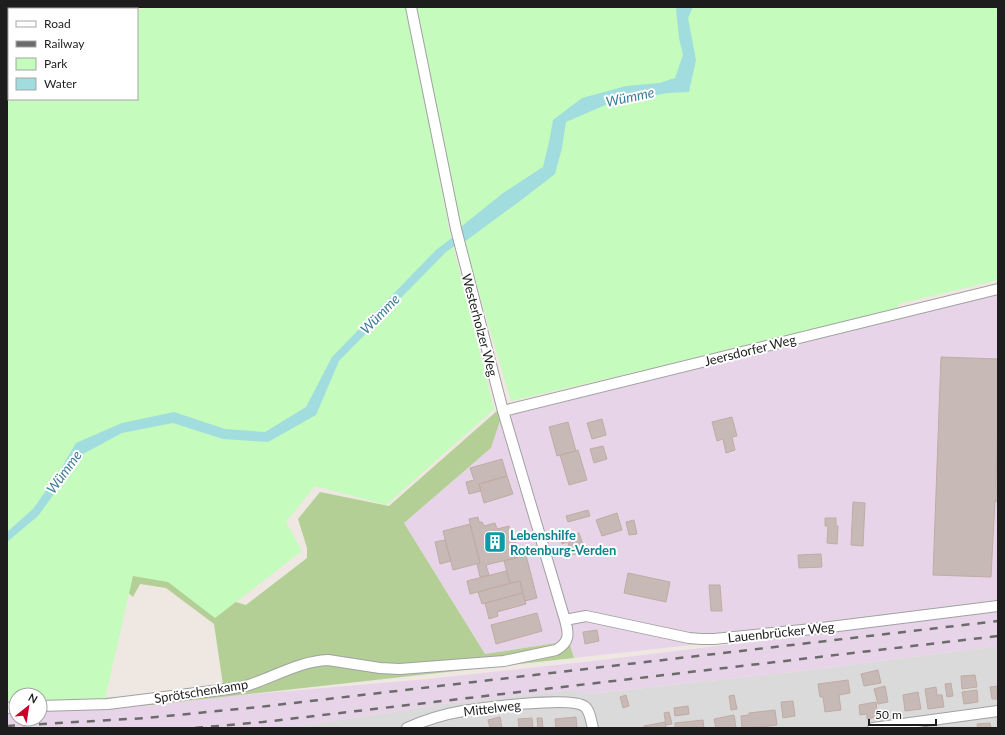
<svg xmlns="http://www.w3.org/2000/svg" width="1005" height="735" viewBox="0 0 1005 735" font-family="Lato,sans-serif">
<rect width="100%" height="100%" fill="#efe8e2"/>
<path fill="#dbdada" d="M998,646v82h-709l154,-24 130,-14 17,4 221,-24z"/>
<path fill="#e8d4e8" d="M998,290v321l-424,47 -5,-17 -84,13 -81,-131 87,-75 12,-37z
M998,612v34l-187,24 -221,24 -17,-4 -130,14 -154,24h-282v-17l9,-1v9h24v-10l111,-4 80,-9 196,-17 166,-18z"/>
<path fill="#eeeacd" d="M45,7h108l-16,7v-5h-92z"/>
<path fill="#b3cf96" d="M498,410l3,8 -10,30 -87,75 81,131 84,-13 5,17 -423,47 -111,4v-9l86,-3 97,-12 -9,-61 -48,-36 -26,-4 -7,13 -18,-16 -16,-35 106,47 41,12 61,-47v-10l-9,-29 22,-27 69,14z"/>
<path fill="#c5fbbd" d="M145,7h263l41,222 45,180 -108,96 -71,-19 -29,36 16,29 -87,67 -47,-36 -35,-6 -28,123 -65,3v-7h-24v9h-9v-649h2v44h128v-88z
M413,7h585v273l-100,24v4l-185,46 -202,47 -52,-176z"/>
<path fill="#a1ddde" d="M677,7h16l-5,11 8,42 -7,32 -21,1 -58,10 -44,19 -4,26 -7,26 -31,24 -57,42 -11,5 -10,7 -107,109 -23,54 -48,27 -45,-3 -50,-16 -51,10 -39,21 -45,62 -31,26v-10l26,-23 24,-34 19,-32 46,-20 52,-11 51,17 40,3 41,-25 26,-50 104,-107 17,-13 9,-11 41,-33 40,-26 6,-25 4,-22 29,-22 44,-12 33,-3 16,-5 8,-23 -4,-17 -3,-29z"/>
<path fill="#c6b9b6" stroke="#c1aba4" d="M941,357l57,2v54l-2,72h2v17l-3,-1 -4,76 -58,-2z
M732,417l5,19 -5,1 3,13 -9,3 -3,-14 -6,2 -5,-19z
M602,419l4,16 -14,4 -5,-16z
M568,422l8,29 -19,5 -8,-29z
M603,446l4,13 -13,4 -4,-14z
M578,450l9,30 -18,5 -9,-30z
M502,459l5,17 -28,8 2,7 -12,3 -3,-12 8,-2 -4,-12z
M507,476l6,18 -29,9 -5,-19z
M853,502l12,1 -2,43 -12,-1z
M588,510l2,6 -22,6 -2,-6z
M617,513l5,17 -20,6 -6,-16z
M478,517l1,5h3l2,4 11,-3 2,6 12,-3 3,12 2,-1 3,11 4,-1 2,9 -37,9 3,10 -9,2 -3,-13 3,-1 -11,-44z
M825,518h11v8h2l-1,18 -10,-1 1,-17h-3z
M634,520l3,14 -8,1 -3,-13z
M470,524l10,39 -27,7 -10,-39z
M564,533l3,9 -5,2 -3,-9z
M579,533l6,18 -13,4 -6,-18z
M445,540l6,21 -11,3 -5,-22z
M821,554l1,13 -23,1 -1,-13z
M526,555l11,43 -12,3 -5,-20 -10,2 -6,-22z
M506,571l4,12 -40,11 -3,-13z
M628,573l42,9 -4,20 -42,-9z
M520,581l3,12 -41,11 -4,-12z
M709,585h11l2,26h-11z
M523,593l3,11 -29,8 1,4 -9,3 -4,-16z
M537,613l5,18 -46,13 -5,-19z
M597,630l2,11 -14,3 -2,-12z
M878,670l3,13 -17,3 -3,-12z
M975,675l2,12 -15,2 -1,-13z
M848,680l2,13 -11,2 2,15 -16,2 -2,-15h-3l-2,-13z
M951,683l2,13 -6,1 -2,-13z
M885,686l3,16 -10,2 -4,-15z
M998,686v13h-6l-2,-12z
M936,687l1,8h5l2,12 -16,2 -3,-20z
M977,690l1,12 -14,2 -2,-12z
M918,692l3,17 -16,2 -2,-16z
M626,695l3,11 -6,2 -3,-11z
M734,695l3,14 -6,1 -2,-14z
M793,701l2,15 -12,2 -2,-16z
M876,702l2,15 -11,2v-5l-7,1 -1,-10z
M688,706l1,8 -14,2 -1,-8z
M775,710l2,15 -24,3h-11l-1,-12 8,-1v-2z
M669,712l3,12 -6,1 -2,-12z
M734,715l2,13h-20l-2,-9z
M500,717l2,11h-12l-2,-8z
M576,717l1,11h-21l-1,-9z
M532,718l1,10h-14l-1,-9z
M537,718h5l1,10h-5z
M703,720l1,8h-29v-5z
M665,722l1,6h-22v-2z
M990,723l1,5h-13l-1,-4z"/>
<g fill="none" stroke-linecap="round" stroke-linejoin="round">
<g stroke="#a1a1a1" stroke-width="12">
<path id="minor" d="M503,411l495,-122
M565,620l21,-4 103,22 12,1h13l108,-11 176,-22
M40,706l68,-2 120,-15c7,-1 14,-2 21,-4 26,-9 52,-24 79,-25l52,8 20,1 104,-8 52,-11c14,-8 13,-16 9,-30l-62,-209 -47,-182 -45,-222
M7,708l9,-1
M407,728c16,-7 38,-14 56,-17 19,-3 107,-15 121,-5 6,4 7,15 9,22
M873,728l125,-17"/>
</g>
<use href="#minor" stroke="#fff" stroke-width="10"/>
<path stroke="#6b6b6b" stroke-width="2.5" stroke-dasharray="8 8" stroke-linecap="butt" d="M7,726l139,-8 113,-11 739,-86
M195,728l68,-6 735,-86"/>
</g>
<defs>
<g id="building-square" transform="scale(1.15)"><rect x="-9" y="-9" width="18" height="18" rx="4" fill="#0f9aa8" stroke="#fff"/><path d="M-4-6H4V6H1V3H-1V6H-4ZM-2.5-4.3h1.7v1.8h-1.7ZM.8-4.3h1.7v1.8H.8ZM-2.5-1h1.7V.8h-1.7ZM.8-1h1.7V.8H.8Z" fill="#fff"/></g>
</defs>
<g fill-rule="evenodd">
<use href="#building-square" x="495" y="542"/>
</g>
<g text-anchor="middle" stroke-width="4" stroke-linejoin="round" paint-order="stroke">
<g font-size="13" fill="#1d1d1d" stroke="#fff">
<text transform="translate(480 325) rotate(75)" y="5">Westerholzer Weg</text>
<text transform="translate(750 350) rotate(-14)" y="5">Jeersdorfer Weg</text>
<text transform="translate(781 632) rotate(-6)" y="5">Lauenbrücker Weg</text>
<text transform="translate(201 691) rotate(-9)" y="5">Sprötschenkamp</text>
<text transform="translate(492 708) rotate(-7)" y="5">Mittelweg</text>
</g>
<g font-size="13" font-weight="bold" fill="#0d838f" stroke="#fff" text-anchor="start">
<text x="510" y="540">Lebenshilfe<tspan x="510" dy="15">Rotenburg-Verden</tspan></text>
</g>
<g font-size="14" font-style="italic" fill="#3f7d97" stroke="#fff">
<text transform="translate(630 97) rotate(-12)" y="5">Wümme</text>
<text transform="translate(380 314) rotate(-46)" y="5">Wümme</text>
<text transform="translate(64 472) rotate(-54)" y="5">Wümme</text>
</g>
</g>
<rect width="1005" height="735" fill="none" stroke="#1d1d1d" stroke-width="16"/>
<rect x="8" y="8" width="130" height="92" fill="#ffffff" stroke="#a5a5a5"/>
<rect x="16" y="21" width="20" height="6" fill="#ffffff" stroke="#a5a5a5"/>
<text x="44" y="28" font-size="12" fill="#1d1d1d">Road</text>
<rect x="16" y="41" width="20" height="6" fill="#6b6b6b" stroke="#a5a5a5"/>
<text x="44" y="48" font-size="12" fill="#1d1d1d">Railway</text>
<rect x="16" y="58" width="20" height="12" fill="#c5fbbd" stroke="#a5a5a5"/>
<text x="44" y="68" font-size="12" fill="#1d1d1d">Park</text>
<rect x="16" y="78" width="20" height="12" fill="#a1ddde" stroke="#a5a5a5"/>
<text x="44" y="88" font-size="12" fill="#1d1d1d">Water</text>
<g transform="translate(28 707) rotate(30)"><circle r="19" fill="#ffffff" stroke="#a5a5a5"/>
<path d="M0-3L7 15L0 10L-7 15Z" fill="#ca0029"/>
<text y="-6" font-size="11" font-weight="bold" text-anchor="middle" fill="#1d1d1d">N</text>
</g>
<path d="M869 719v6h67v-6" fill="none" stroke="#1d1d1d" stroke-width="2"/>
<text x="875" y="719" font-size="12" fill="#1d1d1d" stroke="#ffffff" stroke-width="3" paint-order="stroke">50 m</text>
</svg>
